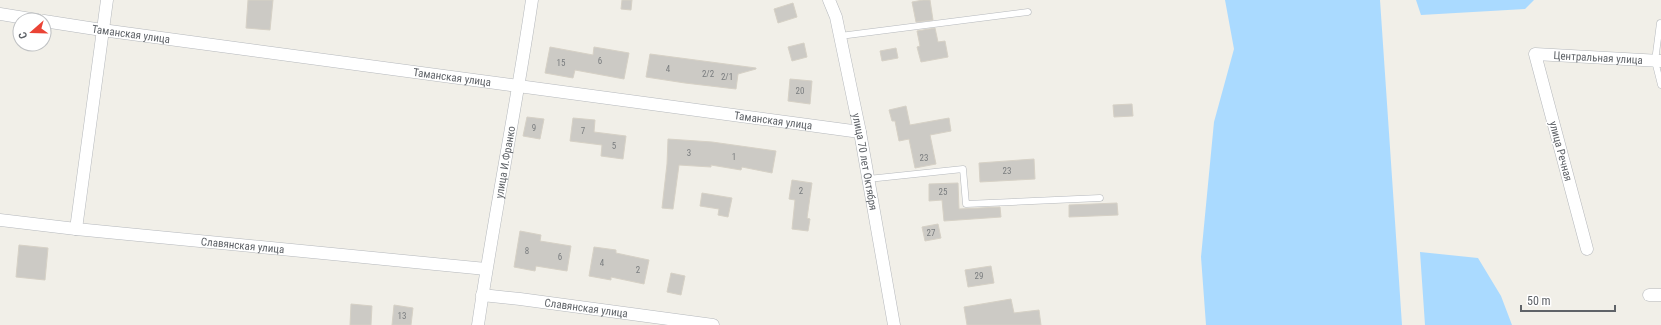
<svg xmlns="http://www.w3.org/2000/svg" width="1661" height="325" viewBox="0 0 1661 325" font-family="'Roboto Condensed',sans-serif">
<rect width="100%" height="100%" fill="#f1efe8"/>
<path fill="#aadaff" d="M1225,0h155l22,325h-196l-5,-68 13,-135 20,-73z
M1416,0h118l-9,9 -104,6z
M1420,252l58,6 23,38 11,29h-87z"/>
<path fill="#cccac5" stroke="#d6d1c6" d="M248,0h25l-3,30 -24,-2z
M622,0h10l-1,10 -10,-1z
M923,0h7l3,20 -17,2 -4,-20z
M793,3l4,14 -19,6 -4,-14z
M935,28l3,14 7,-1 3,16 -27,5 -4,-15 3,-1 -3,-15z
M804,43l3,14 -15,4 -4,-14z
M550,47l43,8 1,-8 35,6 -5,26 -49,-9 -2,8 -28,-5z
M896,48l2,10 -16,3 -2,-10z
M650,54l106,14v1l-18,5 -2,15 -51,-6 -39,-6z
M790,79l22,2 -2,23 -22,-3z
M1132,104l1,12 -19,1 -1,-12z
M906,106l4,19 39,-7 2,13 -21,4 6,29 -21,4 -6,-29 -10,2 -4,-20h-3l-3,-11z
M527,117l17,2 -4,20 -17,-3z
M573,118l22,2 -1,12 32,4 -3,23 -22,-3 1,-11 -32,-4z
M668,139l44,3 64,9 -4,22 -30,-6 -1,3 -30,-5v2l-32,-2 -6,44 -11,-1 5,-44z
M1034,159l1,20 -55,3 -1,-19z
M792,180l20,3 -5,35 3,1 -2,12 -16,-2 3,-29 -6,-1z
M958,183l1,26 41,-2 1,10 -57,4 -2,-21 -13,1v-17z
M702,193l30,5 -4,19 -10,-2 1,-6 -19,-3z
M1117,203l1,12 -49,2v-12z
M938,224l3,14 -16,3 -3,-14z
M520,231l21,4 -1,6 31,5 -4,25 -31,-5 -1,5 -21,-4z
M19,245l29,3 -3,32 -29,-3z
M594,247l22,3v3l33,7 -5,24 -33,-7v3l-22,-4z
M991,266l3,17 -26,4 -3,-17z
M671,273l14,3 -4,19 -14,-3z
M1011,299l3,14 25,-3 2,15h-74l-3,-18z
M351,304l21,2 -1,19h-21z
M394,305l19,3 -2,17h-19z"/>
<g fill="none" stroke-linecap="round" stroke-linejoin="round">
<g stroke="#b5b8bc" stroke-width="7">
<path id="service" d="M1660,23l-5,38 6,24
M840,36l188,-24
M868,179l95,-10 3,35 134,-6"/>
</g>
<g stroke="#b5b8bc" stroke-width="13">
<g id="minor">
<path id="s1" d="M829,0l7,17 24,115 34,193"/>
<path d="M0,14l37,6"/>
<path id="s2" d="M44,21l58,9 758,102"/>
<path id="s3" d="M0,220l76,9 410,40"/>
<path d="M76,229l31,-229"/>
<path id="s4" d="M1587,249l-52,-195 126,7"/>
<path id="s5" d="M482,295l38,4 193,26"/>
<path d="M1649,295h12"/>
<path id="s6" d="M478,325c16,-109 38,-216 54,-325"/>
</g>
</g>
<use href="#service" stroke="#fff" stroke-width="6"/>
<use href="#minor" stroke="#fff" stroke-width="12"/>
</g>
<g text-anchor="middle" stroke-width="3" stroke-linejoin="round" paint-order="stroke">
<g font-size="9" fill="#7a7d7f">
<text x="600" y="64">6</text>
<text x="561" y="66">15</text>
<text x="668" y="72">4</text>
<text x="708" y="77">2/2</text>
<text x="727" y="80">2/1</text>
<text x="800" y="94">20</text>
<text x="534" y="131">9</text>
<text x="583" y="134">7</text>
<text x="614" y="149">5</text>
<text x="689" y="156">3</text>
<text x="734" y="160">1</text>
<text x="924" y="161">23</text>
<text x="1007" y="174">23</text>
<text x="801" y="194">2</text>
<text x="943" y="195">25</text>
<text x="931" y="236">27</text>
<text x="527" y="254">8</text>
<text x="560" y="260">6</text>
<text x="602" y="266">4</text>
<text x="638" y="273">2</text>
<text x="979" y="279">29</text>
<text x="402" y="319">13</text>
</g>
<g font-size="11" fill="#5f6368" stroke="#fff">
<text dy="4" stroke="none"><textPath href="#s2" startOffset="88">Таманская улица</textPath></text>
<text dy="4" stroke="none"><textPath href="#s4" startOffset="265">Центральная улица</textPath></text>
<text dy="4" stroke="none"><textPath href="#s2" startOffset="412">Таманская улица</textPath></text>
<text dy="4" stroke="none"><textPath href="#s2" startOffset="736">Таманская улица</textPath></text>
<text transform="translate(1561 151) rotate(75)" y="4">улица Речная</text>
<text dy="4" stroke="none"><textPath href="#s1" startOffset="166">улица 70 лет Октября</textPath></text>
<text dy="4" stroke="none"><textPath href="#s6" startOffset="165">улица И.Франко</textPath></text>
<text dy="4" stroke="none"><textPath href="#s3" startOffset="244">Славянская улица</textPath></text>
<text dy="4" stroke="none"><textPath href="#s5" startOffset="105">Славянская улица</textPath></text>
</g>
</g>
<g transform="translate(32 32) rotate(250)"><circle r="19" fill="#ffffff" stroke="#bfc1c3"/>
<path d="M0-3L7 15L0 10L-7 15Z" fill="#ea4335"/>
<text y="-6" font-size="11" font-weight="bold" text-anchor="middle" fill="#5f6368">С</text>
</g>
<path d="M1521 305v6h94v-6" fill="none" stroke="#5f6368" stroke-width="2"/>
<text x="1527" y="305" font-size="12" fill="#5f6368" stroke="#ffffff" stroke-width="3" paint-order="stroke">50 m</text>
</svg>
